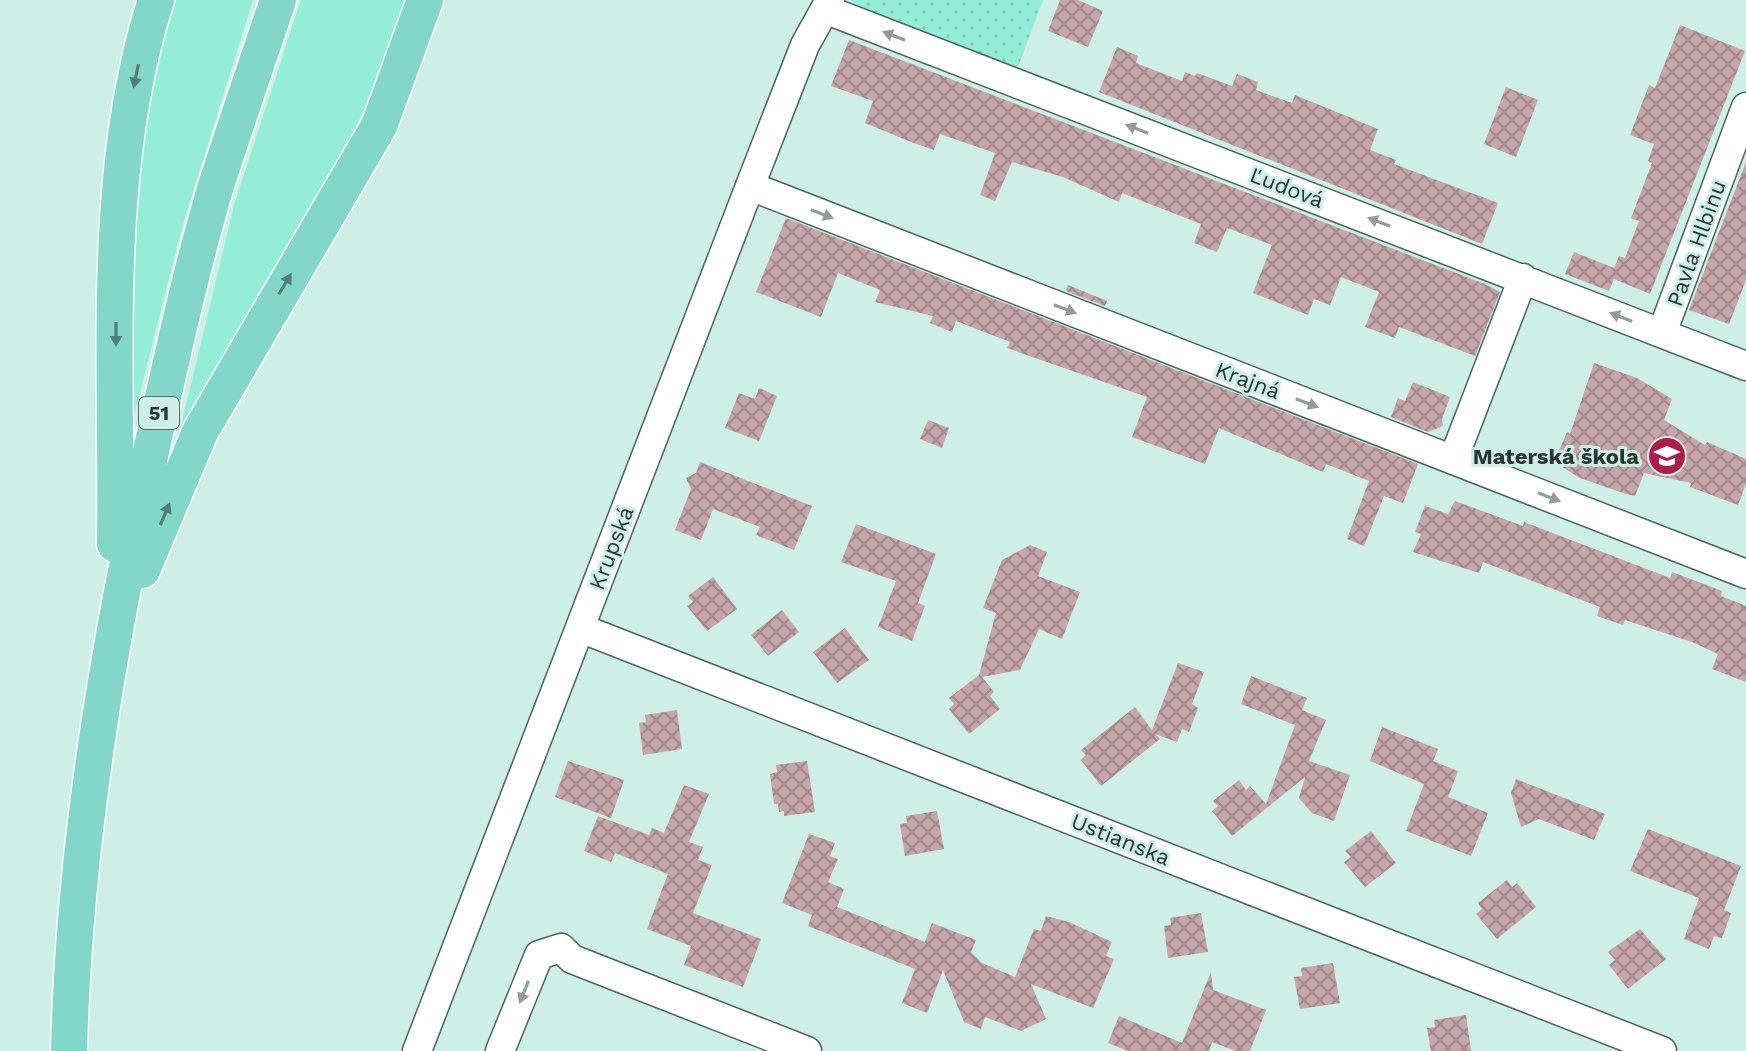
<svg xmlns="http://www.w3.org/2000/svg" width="1746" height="1051" viewBox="0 0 1746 1051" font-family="'Work Sans',sans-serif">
<defs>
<pattern id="park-dots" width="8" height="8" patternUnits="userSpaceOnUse" patternTransform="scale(2)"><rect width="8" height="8" fill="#94edd7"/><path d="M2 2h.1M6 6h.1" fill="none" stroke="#80ccb9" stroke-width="1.8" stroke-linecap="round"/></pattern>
<pattern id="building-cross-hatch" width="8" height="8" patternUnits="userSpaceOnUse" patternTransform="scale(2)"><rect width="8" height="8" fill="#c6a6ab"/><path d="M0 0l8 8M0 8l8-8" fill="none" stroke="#a1888c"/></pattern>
</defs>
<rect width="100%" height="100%" fill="#cdefe5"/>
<path fill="#94edd7" d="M169,0h84l-72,231 -49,193 -2,-174 3,-59z
M301,0h106l-34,92 -44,90 -152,260 58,-240z"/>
<path fill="url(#park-dots)" d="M851,0h192l-25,67 -155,-57z"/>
<path fill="url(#building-cross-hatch)" d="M1060,0h18l25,11 -15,36 -40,-16z
M1680,25l65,26 -95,243 -36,-15 -5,12 -44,-17 9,-22 40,16 5,-12 6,2 14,-37 -8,-3 21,-55 -4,-2 6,-17 -24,-9 19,-50 6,3z
M849,40l636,244 15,8 -25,64 -76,-29 -4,11 -30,-11 14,-35 -38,-15 -11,28 -16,-6 -6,16 -55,-22 19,-48 -45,-17 -10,24 -23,-9 7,-19 -79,-31 -3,9 -56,-25 -51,-15 -17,39 -15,-6 15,-42 -55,-19 -6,16 -23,-8 -46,-19 8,-22 -42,-15z
M1117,47l21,9 -2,7 46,18 3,-9 10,4 2,-3 35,13 5,-12 21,8 -2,8 36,13 3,-8 83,34 -8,21 26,10 -2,4 104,39 -16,41 -383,-152z
M1506,87l32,13 -22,57 -32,-13z
M1746,162v118l-17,44 -40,-14z
M786,218l632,246 -15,39 -19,-7 -20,50 -17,-7 22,-58 -43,-17 -3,8 -104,-44 -14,36 -73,-27 15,-40 -140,-49 3,-6 -54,-21 -4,11 -22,-9 3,-7 -58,-14 5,-12 -42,-17 -17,44 -65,-25z
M1068,285l39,16 -2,5 -39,-15z
M1594,363l43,15 35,21 -8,21 41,25 2,-3 39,17v25l-8,21 -48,-18 1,-4 -47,-10 -9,23 -9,-2 -46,-16 -26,-16 13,-30 3,2z
M1413,382l37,15 -8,22 1,7 -15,6 -37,-15 7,-19 7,3z
M759,388l18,8 -18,45 -34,-13 14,-35 16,6z
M928,420l21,8 -7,20 -22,-9z
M700,462l112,44 -18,44 -38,-15 4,-8 -47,-18 -12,31 -26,-10 16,-41 -5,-11 10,-5z
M1455,501l68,25 1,-4 146,56 2,-6 50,19 -1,5 25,10v76l-34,-13 6,-15 -26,-12 -67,-22 -2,5 -26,-9 3,-9 -117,-45 -4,11 -66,-21 8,-18 -6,-2 10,-26 23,8z
M856,524l80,30 -18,49 7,3 -13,35 -34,-14 18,-46 -55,-19z
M1030,545l17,7 -9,24 42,16 -18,47 -23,-10 -19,41 -38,7 12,15 -4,4 10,13 -31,25 -20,-25 5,-5 -5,-6 30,-23 17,-62 -13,-5 19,-48z
M713,577l24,32 -30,22 -20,-25 6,-4 -5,-6z
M782,610l17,22 -31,24 -17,-21z
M845,628l24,32 -32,23 -24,-31z
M1178,663l26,9 -12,32 6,4 -9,24 -7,-3 -5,13 -22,-8 5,5 -59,47 -20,-26 5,-5 -5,-5 54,-43 17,23z
M1251,676l56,22 -5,12 24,10 -17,41 41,14 -16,46 -22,-8 -13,-15 6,-21 -73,59 -20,-25 6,-5 -5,-5 26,-21 7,10 4,-4 16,18 29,-79 -54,-21z
M677,710l5,39 -39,6 -4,-32 7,-1 -1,-7z
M1382,727l56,22 -5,12 25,10 -10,26 40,16 -17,43 -65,-25 18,-47 -54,-23z
M568,761l56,19 -13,38 -56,-21z
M807,761l8,51 -31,4v-5l-5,1 -1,-8h-4l-4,-30 7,-2 -1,-7z
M1516,779l89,35 -11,26 -55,-21 -18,8 -10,-34z
M684,785l25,9 -20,48 14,5 -5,13 14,5 -19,48 68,26 -18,48 -59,-22 7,-19 -44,-17 21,-55 -53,-21 -4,9 -27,-11 14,-35 51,19 3,-7 12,5z
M937,811l7,38 -39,7 -5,-32 7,-1 -1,-7z
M1648,829l93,37 -17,44 7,3 -9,25 -8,-2 -5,13 -25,-10 15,-41 -69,-27z
M1371,831l25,32 -31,24 -21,-25 7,-5 -6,-6z
M809,834l26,9 -5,13 8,3 -10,23 16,7 -7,18 88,35 7,-19 44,17 -5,12 11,11 33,14 19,-48 7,2 5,-15 23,6 43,20 -6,14 8,3 -21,49 -62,-24 15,35 -25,12 -36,-14 -4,12 -17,-7 -21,-52 -16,43 -25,-10 13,-34 -107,-43 4,-11 -30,-12z
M1507,880l5,7 5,-4 19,24 -39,32 -21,-25 6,-5 -4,-6z
M1201,913l7,39 -40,6 -4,-32 7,-1 -1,-7z
M1640,929l26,30 -38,30 -19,-24 6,-5 -7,-8z
M1333,963l7,40 -40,6 -6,-32 8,-1 -1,-8z
M1211,972l2,18 53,20 -16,41h-14l-24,-9 -3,9h-81l-20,-8 11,-27 63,27z
M1466,1015l5,36h-40l-4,-23 8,-1 -1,-7z"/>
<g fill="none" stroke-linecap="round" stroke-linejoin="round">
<g stroke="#48665e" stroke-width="31">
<path id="minor" d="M827,10l919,356
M750,186l996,388
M1662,333l84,-226
M1453,460l70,-182
M580,628l1082,423
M417,1051l333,-865 55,-141 25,-45
M500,1051l39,-96 22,-7 11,11 235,92"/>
</g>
<g stroke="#fff" stroke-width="39">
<path id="major" d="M115,544c3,-180 -15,-370 41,-544
M142,570l58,-138 179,-306 46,-126
M69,1051c5,-203 39,-406 83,-604 19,-86 38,-173 63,-258 20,-63 42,-126 63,-189"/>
</g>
<use href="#minor" stroke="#fff" stroke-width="28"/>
<use href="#major" stroke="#83d7c8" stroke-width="36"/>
</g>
<defs><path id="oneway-solid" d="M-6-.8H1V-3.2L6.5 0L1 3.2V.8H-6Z" transform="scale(2)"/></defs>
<g fill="#949b99">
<use href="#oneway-solid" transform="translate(894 36) rotate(-159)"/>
<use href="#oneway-solid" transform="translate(1137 129) rotate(-159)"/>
<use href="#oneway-solid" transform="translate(822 214) rotate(21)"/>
<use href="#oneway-solid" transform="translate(1379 222) rotate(-159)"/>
<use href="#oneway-solid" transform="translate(1065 309) rotate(21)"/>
<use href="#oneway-solid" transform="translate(1621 317) rotate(-158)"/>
<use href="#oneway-solid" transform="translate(1307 403) rotate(21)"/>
<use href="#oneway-solid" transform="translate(1549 497) rotate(21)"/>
<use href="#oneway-solid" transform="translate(524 992) rotate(112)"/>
</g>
<g fill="#527f76">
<use href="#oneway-solid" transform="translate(136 76) rotate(102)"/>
<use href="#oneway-solid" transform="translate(285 284) rotate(-59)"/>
<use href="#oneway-solid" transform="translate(116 334) rotate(90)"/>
<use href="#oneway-solid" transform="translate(165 514) rotate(-67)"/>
</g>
<defs>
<g id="school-disc" transform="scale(2)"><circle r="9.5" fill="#ae1c4c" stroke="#cdefe5"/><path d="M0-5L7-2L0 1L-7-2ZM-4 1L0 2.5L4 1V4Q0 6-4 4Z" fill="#fff"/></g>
</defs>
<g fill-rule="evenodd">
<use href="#school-disc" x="1667" y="456"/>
</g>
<g text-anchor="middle" stroke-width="6" stroke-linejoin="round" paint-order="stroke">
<rect fill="#cdefe5" stroke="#5a6e68" stroke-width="2" x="139" y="397" width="40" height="32" rx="6"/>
<g font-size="20" font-weight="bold" fill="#293733">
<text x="159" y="420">51</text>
</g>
<g font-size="22" fill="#293733" stroke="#cdefe5">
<text transform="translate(1287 187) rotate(21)" y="8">Ľudová</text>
<text transform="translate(1696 243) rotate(-70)" y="8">Pavla Hlbinu</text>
<text transform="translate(1248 380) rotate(21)" y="8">Krajná</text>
<text transform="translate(611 548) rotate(-69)" y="8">Krupská</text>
<text transform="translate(1121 839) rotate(22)" y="8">Ustianska</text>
</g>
<g font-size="22" font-weight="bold" fill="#293733" stroke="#cdefe5" text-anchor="end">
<text x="1639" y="464">Materská škola</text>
</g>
</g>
</svg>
